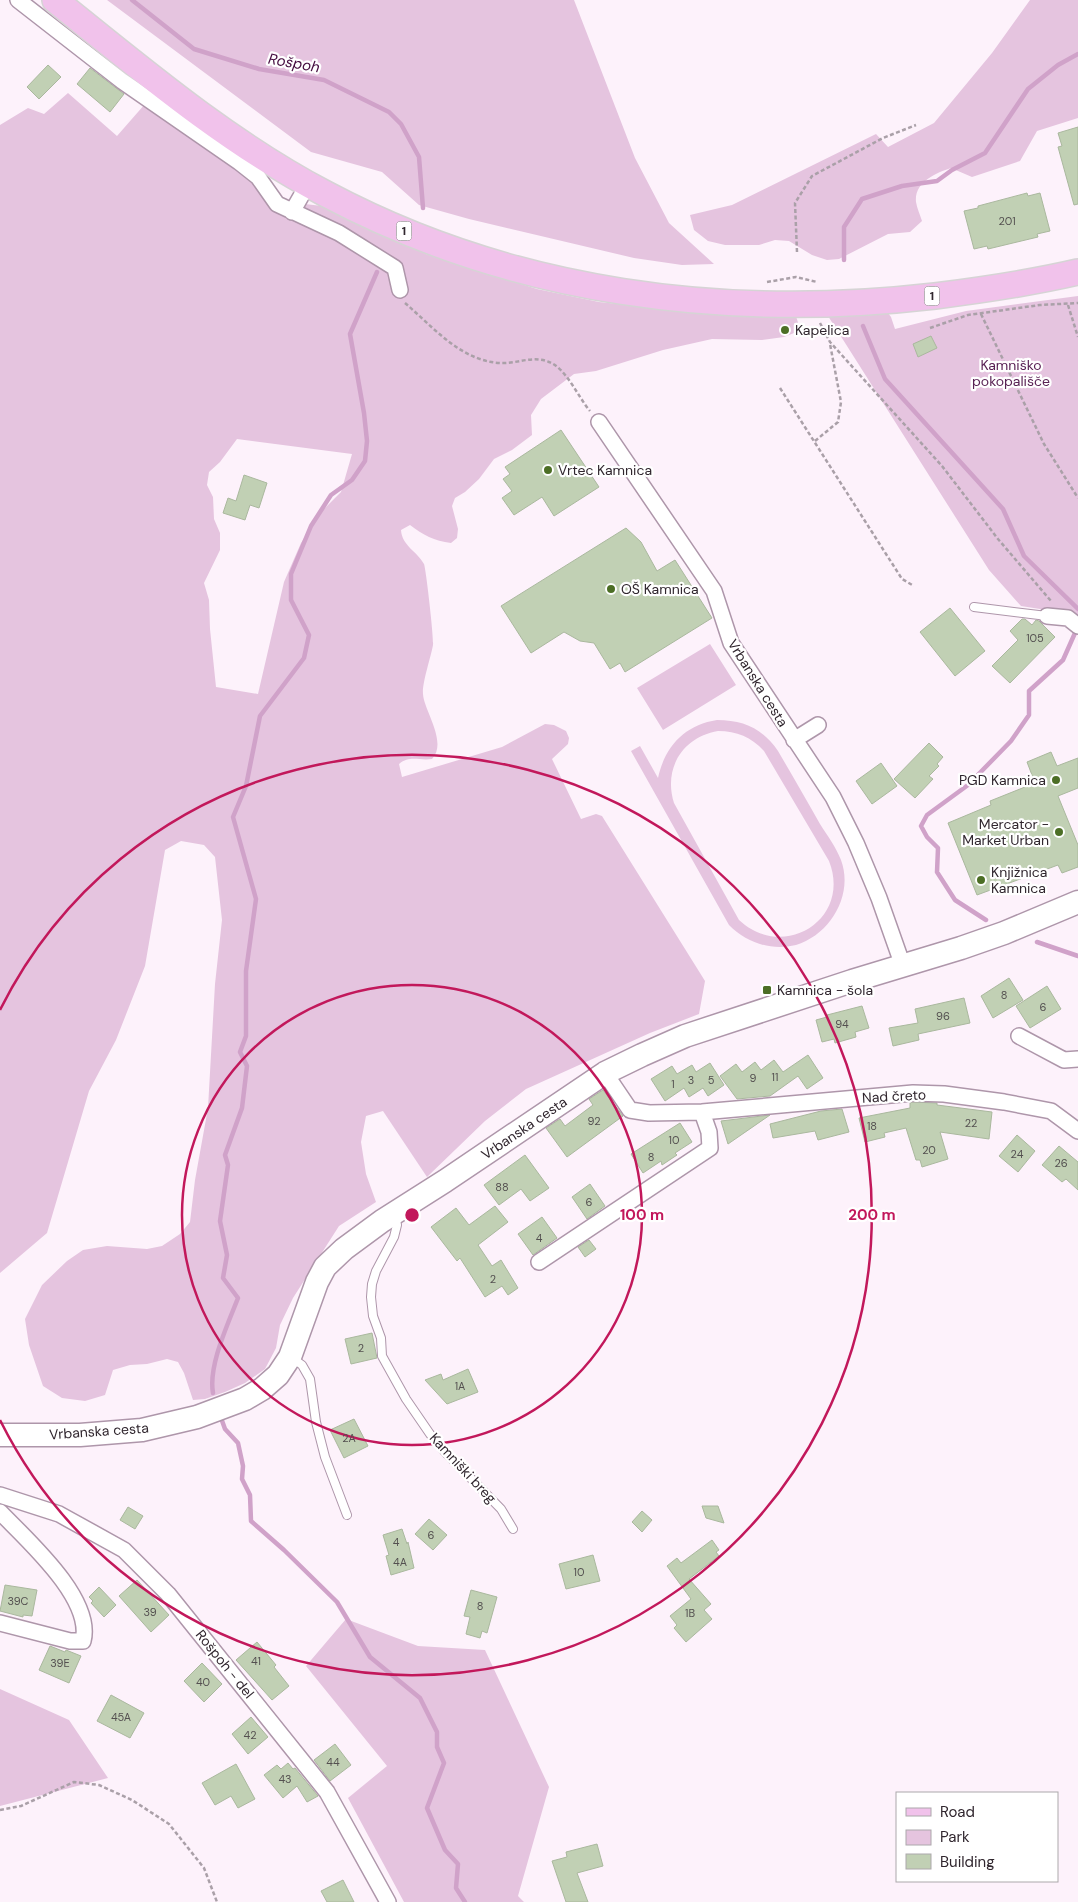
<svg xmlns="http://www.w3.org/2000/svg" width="1078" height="1902" viewBox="0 0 1078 1902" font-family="'DM Sans',sans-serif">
<rect width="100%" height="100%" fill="#fdf2fb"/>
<path fill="#e5c4df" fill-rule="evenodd" d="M107,0h467l61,158 34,65 45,41 -32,1 -48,-7 -165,-39 -50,-14 -37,-33 -71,-20z
M1030,0h48v118l-41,13 -17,30 -48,16 -21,-9c-15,5 -37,14 -35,34 1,6 4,13 6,19l-12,11 -22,2 -49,25 -12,1 -15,-5 -23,-14 -14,-1 -16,5h-34l-17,-4 -14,-11 -4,-15 42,-10 144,-71 12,13 46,-24 58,-70z
M68,93l49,43 28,-32 109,74 16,22 52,6 104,48 111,35 62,13 68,7 129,7 3,10 -5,7 -10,4 -22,3 -50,-1 -49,11 -67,21 -22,3 -33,25 -10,16 1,20 -20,15 -18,9 -15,20 -14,13 -10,6 -3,8 6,23 -1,9 -6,5c-17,-2 -28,-8 -41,-18l-9,5c1,16 16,21 23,34 2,5 10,74 9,81 -2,12 -11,38 -10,49 1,17 25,48 9,65 -13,2 -22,-4 -33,5l3,13 100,-30 43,-23 9,1 12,6 3,7 -1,6 -16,15 29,60 15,-5 6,2 103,165 -6,33 -49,19 -124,56 -41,32 -58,56 -44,-66 -17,5 -5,26 5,32 10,28 -37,24 -46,72 -13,27 -4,23 -11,21 -20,14 -20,9 -20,7 -12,1 -9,-27 -6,-11 -11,-3 -20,5 -17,1 -17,5 -8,25 -20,6 -23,-3 -19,-12 -14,-41 -4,-26 17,-34 25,-24 16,-11 24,-4 40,3 15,-3 18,-12 10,-12 5,-42 13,-72 7,-124 7,-64 -7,-63 -11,-12 -23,-4 -16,9 -20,116 -29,74 -27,51 -42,142 -47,40v-1148l28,-17 16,6zM237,439l115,15 -11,38 -20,20 -20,31 -17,39 -26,112 -42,-7 -6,-58 -1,-29 -5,-17 16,-33v-17l-6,-14 -1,-22 -6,-12 2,-13 11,-10z
M1078,296v319l-57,-9 -32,-36 -161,-254 9,1 17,-4h34l3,4 4,12 71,-18z
M710,644l26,41 -73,45 -26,-42z
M717,720c27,0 46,9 61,31 14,24 28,48 42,73 7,11 16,23 21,36 13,35 -11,75 -45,85 -25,6 -49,-2 -67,-20l-98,-174 9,-5 18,32c7,-32 27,-53 59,-58zM718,731c19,0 33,6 46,20l65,110c23,58 -45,101 -90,59l-65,-117c-11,-35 9,-66 44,-72z
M346,1619l72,27 67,4 64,137 -31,109 6,6h-120l-56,-104 39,-32 -81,-100z
M0,1689l69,31 39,58 -108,28z"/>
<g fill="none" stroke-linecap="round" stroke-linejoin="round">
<path stroke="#d0a2c9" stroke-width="4.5" d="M132,0l62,49 65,20 65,11 65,32 12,12 18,33 4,51
M844,260v-33l18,-28 40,-13 35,-5 15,-11 33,-17 43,-64 30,-24 20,-11
M863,326l22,53 118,130 21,47 54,53
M986,920l-31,-20 -18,-28 1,-24 -11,-11 -6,-11 6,-11 41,-30 43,-44 18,-26v-24l34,-31 12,-27
M1037,942l41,14
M213,1393c-5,-27 15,-69 25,-95l-15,-20 4,-23 -7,-34 8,-56 -3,-10 17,-47 5,-42 -7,-14 6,-16v-65l10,-72 -23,-82 13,-31 14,-70 44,-58 5,-23 -18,-35v-26l20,-48 20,-31 21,-15 13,-19 2,-20 -3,-28 -14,-79 27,-62
M220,1415l5,14 13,14 5,23 -1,13 8,16 1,26 33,29 53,52 33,55 50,41 17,34v15l7,16 -17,45 18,42 13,14 -2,24 9,14"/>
</g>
<path fill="#c1d0b4" stroke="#aab89e" d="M48,65l13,12 -22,22 -12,-12z
M90,68l34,26 -14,18 -33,-28z
M1078,127v77l-4,1 -16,-58 4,-1 -4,-13z
M1027,193l1,3 12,-3 10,38 -13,3 1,3 -50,12 -1,-3 -13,3 -10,-38 14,-3v-2z
M931,336l6,12 -19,9 -5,-13z
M561,430l38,57 -45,29 -12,-19 -28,18 -12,-17 10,-7 -9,-12 7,-5 -5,-7z
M244,475l23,8 -8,25 -9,-3 -5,15 -22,-7 5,-15 8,3z
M626,528l15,14 16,29 18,-11 37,58 -87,54 -5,-9 -10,6 -16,-26 -14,-2 -16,-9 -33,21 -30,-47z
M950,608l35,43 -30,25 -35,-44z
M1022,619h3l7,6 4,-5 3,1 16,16 -45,46 -18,-17 26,-26 -8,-9z
M929,743l14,14 -6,7 2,2 -10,10 4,3 -18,19 -21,-19z
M1051,752l6,14 21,-8v30l-20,8 20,49v22l-16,6 -4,-8 -81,30 -29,-72 43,-18 -1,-4 45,-18 -8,-21z
M881,763l16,23 -25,18 -16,-23z
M1009,978l14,22 -30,18 -12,-22z
M1047,986l14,23 -31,19 -14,-22z
M964,998l6,25 -52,11 1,6 -26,6 -4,-18 29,-5 -3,-14z
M862,1006l7,22 -14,4 1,5 -21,6 -1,-4 -12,3 -6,-22 11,-3v-2z
M808,1055l15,23 -16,11 -9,-13 -28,20 -33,3 -17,-23 16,-12 6,8 13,-10 6,8 13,-10 9,12z
M710,1063l14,22 -16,11 -5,-8 -14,9 -5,-9 -19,13 -14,-22 21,-13 5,8 15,-9 4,7z
M603,1090l20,26 -56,41 -21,-29 14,-9 5,7 28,-21 -4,-6z
M913,1102l24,1v2l55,7 -3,27 -49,-7 8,27 -26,8 -2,-7h-4l-10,-32 -22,5 1,4 -20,5 -6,-24 51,-10v-5z
M842,1109l7,23 -31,8 -3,-9 -42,7 -3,-14 51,-13z
M770,1115l-42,29 -7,-23z
M680,1123l12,19 -17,11 2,2 -15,10 -1,-4 -18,12 -12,-19z
M1017,1135l18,16 -17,21 -19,-16z
M1059,1146l19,16v28l-12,-11 -4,3 -20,-17z
M525,1155l24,33 -19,13 -9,-12 -22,16 -15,-20z
M590,1184l15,22 -18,13 -15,-22z
M495,1206l13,16 -30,23 14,21 9,-6 17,28 -10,7 -6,-9 -17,11 -25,-39 -3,3 -26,-34 25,-19 13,17z
M542,1217l15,21 -24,17 -15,-21z
M589,1240l7,9 -11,8 -7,-10z
M372,1333l5,25 -26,6 -6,-25z
M468,1369l10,23 -31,12 -22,-24 16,-6 2,6z
M354,1419l14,27 -24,12 -14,-28z
M702,1506h16l6,17 -18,-5z
M128,1507l15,9 -8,13 -15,-9z
M642,1511l10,9 -10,12 -10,-10z
M429,1519l18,16 -14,15 -18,-16z
M402,1529l5,15 1,-2 6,26 -23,7 -5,-19 3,-1 -6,-20z
M712,1540l7,10 -3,2 3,4 -30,23 22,25 -7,6 8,9 -26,23 -12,-14 3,-3 -7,-9 21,-17 -24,-33 10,-8 4,5z
M593,1555l7,26 -34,8 -7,-25z
M137,1580l32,35 -18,17 -32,-36z
M5,1585l32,5 -5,26 -9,-1v2l-23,-6z
M99,1587l17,18 -12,12 -13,-14 2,-2 -4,-4z
M471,1590l26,7 -10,36 -5,-2 -2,7 -14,-4 4,-17 -6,-1z
M257,1642l19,23 -2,2 15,19 -17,14 -36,-40z
M50,1646l15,6 1,-2 15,6 -12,27 -30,-13z
M202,1663l20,21 -18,18 -20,-21z
M111,1695l33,18 -14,25 -33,-17z
M251,1717l17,20 -20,17 -16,-20z
M335,1744l16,21 -21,16 -16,-21z
M288,1763l5,6 2,-1 23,28 -11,6 -10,-16 -14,12 -19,-23 13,-10 4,4z
M236,1764l19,35 -17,9 -7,-12 -16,9 -13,-22z
M597,1844l6,22 -26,7 11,29h-22l-14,-41 15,-4 -1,-5z
M343,1880l11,22h-27l-6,-11z"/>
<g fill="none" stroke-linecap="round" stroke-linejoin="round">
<g stroke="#ae96aa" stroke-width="10">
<path id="lane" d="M974,607l73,9
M395,1215l2,10 -3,12 -18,34 -4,13 -1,13 2,19 8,22 1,18 24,43 24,35 16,19 55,56 12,20
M292,1358l10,7 8,14 6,43 9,35 22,58"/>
</g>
<g stroke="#ae96aa" stroke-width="18">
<path id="street" d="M18,0l104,81 117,81 19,15 19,27 62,29 56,35 5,22
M292,212l16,-28
M599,422l115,169 17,52 102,154 23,46 23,55 24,68
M1047,616l21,2 10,8
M794,740l24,-15
M1019,1036l45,24 14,-1
M605,1073l25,37 19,3 53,-1 211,-19 31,1 60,8 47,9 27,20
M539,1262l171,-114 -1,-16 -7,-20
M0,1495l59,19 65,36 44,44 159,198 61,110
M0,1512c27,28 94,87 83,129h-13l-70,-18"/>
</g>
<g stroke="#ae96aa" stroke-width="25">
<path id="secondary" d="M0,1435h80l62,-5 55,-13 48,-18 17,-10 16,-14 12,-18 27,-75 8,-15 19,-18 38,-28 63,-40 160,-108 37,-18 43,-19 167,-55 109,-33 43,-15 74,-31"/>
</g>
<g stroke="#d6d4d5" stroke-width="28">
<path id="primary" d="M55,0c86,69 172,142 271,194 188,100 400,126 609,102 48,-6 96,-13 143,-24"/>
</g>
<path stroke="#aaa0a8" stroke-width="2.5" stroke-dasharray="4 2.5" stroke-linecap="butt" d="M797,252l-2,-49 17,-27 71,-38 33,-13
M767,282l29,-5 21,5
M405,303c28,24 56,58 95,60 17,1 33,-8 49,-1 17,6 29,35 41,49
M1068,305l10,32
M981,314l63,130 34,54
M820,323l10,19 112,124 56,73 53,62
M930,328l38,-13 72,-10 38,-2
M780,388l122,191 12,7
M815,441l23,-19 3,-20 -11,-58
M0,1810l21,-4 53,-24 25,3 33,15 37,24 35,44 13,34"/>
<use href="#lane" stroke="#fff" stroke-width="8"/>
<use href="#street" stroke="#fff" stroke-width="15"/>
<use href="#secondary" stroke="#fff" stroke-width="22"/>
<use href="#primary" stroke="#f1c2eb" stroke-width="25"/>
</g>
<g fill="none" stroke="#c2185b" stroke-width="2.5">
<circle cx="412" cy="1215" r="230"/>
<path d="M0 1010A460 460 0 1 1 0 1420"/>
</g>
<g fill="#4c6e25" stroke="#fff" stroke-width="2">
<circle cx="785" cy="330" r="5"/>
<circle cx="548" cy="470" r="5"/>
<circle cx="611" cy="589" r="5"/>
<circle cx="1056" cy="780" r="5"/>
<circle cx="1059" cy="832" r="5"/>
<circle cx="981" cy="880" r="5"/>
<rect x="762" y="985" width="10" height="10" rx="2.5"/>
</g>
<g text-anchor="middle" stroke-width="4.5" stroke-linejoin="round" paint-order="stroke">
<g font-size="11" fill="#545050">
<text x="1007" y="225">201</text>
<text x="1035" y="642">105</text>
<text x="1004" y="999">8</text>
<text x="1043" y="1011">6</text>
<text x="943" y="1020">96</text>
<text x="842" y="1028">94</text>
<text x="775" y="1081">11</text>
<text x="753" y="1082">9</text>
<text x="691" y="1084">3</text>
<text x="711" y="1084">5</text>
<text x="673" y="1088">1</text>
<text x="594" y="1125">92</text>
<text x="971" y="1127">22</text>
<text x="872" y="1130">18</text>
<text x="674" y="1144">10</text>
<text x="929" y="1154">20</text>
<text x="1017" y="1158">24</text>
<text x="651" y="1161">8</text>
<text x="1061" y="1167">26</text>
<text x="502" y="1191">88</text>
<text x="589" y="1206">6</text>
<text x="539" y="1242">4</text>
<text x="493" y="1283">2</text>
<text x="361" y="1352">2</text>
<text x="460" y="1390">1A</text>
<text x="349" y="1442">2A</text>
<text x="431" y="1539">6</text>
<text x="396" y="1546">4</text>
<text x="400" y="1566">4A</text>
<text x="579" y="1576">10</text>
<text x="18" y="1605">39C</text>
<text x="480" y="1610">8</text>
<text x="150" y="1616">39</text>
<text x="690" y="1617">1B</text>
<text x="256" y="1665">41</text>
<text x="60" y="1667">39E</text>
<text x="203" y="1686">40</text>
<text x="121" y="1721">45A</text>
<text x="250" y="1739">42</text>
<text x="333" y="1766">44</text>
<text x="285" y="1783">43</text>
</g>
<g fill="#fff" stroke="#6e676d" stroke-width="1">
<rect x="396.5" y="221.5" width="15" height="19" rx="4"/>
<rect x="924.5" y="286.5" width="15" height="19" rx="4"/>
</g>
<g font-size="12" font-weight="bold" fill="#30262e">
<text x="404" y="235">1</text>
<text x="932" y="300">1</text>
</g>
<g font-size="14" fill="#30262e" stroke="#fff" text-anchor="start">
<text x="795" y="335">Kapelica</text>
<text x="558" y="475">Vrtec Kamnica</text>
<text x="621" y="594">OŠ Kamnica</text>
<text x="1046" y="785" text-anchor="end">PGD Kamnica</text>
<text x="1049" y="829" text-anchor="end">Mercator -<tspan x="1049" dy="16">Market Urban</tspan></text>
<text x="991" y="877">Knjižnica<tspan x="991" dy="16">Kamnica</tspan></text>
<text x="777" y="995">Kamnica - šola</text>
</g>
<g font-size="14" fill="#592254" stroke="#fff">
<text x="1011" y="370">Kamniško<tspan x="1011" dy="16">pokopališče</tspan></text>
</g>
<g font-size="14" fill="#30262e" stroke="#fff">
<text transform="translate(758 683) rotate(58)" y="5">Vrbanska cesta</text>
<text transform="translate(894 1096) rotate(-3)" y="5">Nad čreto</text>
<text transform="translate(524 1128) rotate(-34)" y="5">Vrbanska cesta</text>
<text transform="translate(99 1431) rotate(-4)" y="5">Vrbanska cesta</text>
<text transform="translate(463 1468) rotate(47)" y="5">Kamniški breg</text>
<text transform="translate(225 1664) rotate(51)" y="5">Rošpoh - del</text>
</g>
<g font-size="15" font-style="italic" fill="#450d40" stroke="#fff">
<text transform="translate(294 63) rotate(10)" y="5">Rošpoh</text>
</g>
</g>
<circle cx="412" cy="1215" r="8" fill="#c2185b" stroke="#fff" stroke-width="2.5"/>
<g font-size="15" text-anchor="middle" font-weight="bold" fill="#c2185b" stroke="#fff" stroke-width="4.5" stroke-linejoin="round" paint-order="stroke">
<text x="642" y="1220">100 m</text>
<text x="872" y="1220">200 m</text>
</g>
<rect x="896" y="1792" width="162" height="90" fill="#ffffff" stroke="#aca8ab"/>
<rect x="906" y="1808" width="25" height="8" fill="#f1c2eb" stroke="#aca8ab"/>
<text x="940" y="1817" font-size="15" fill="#30262e">Road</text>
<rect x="906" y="1830" width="25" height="15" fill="#e5c4df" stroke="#aca8ab"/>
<text x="940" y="1842" font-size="15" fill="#30262e">Park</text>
<rect x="906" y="1854" width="25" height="15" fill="#c1d0b4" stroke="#aca8ab"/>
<text x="940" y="1867" font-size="15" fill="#30262e">Building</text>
</svg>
